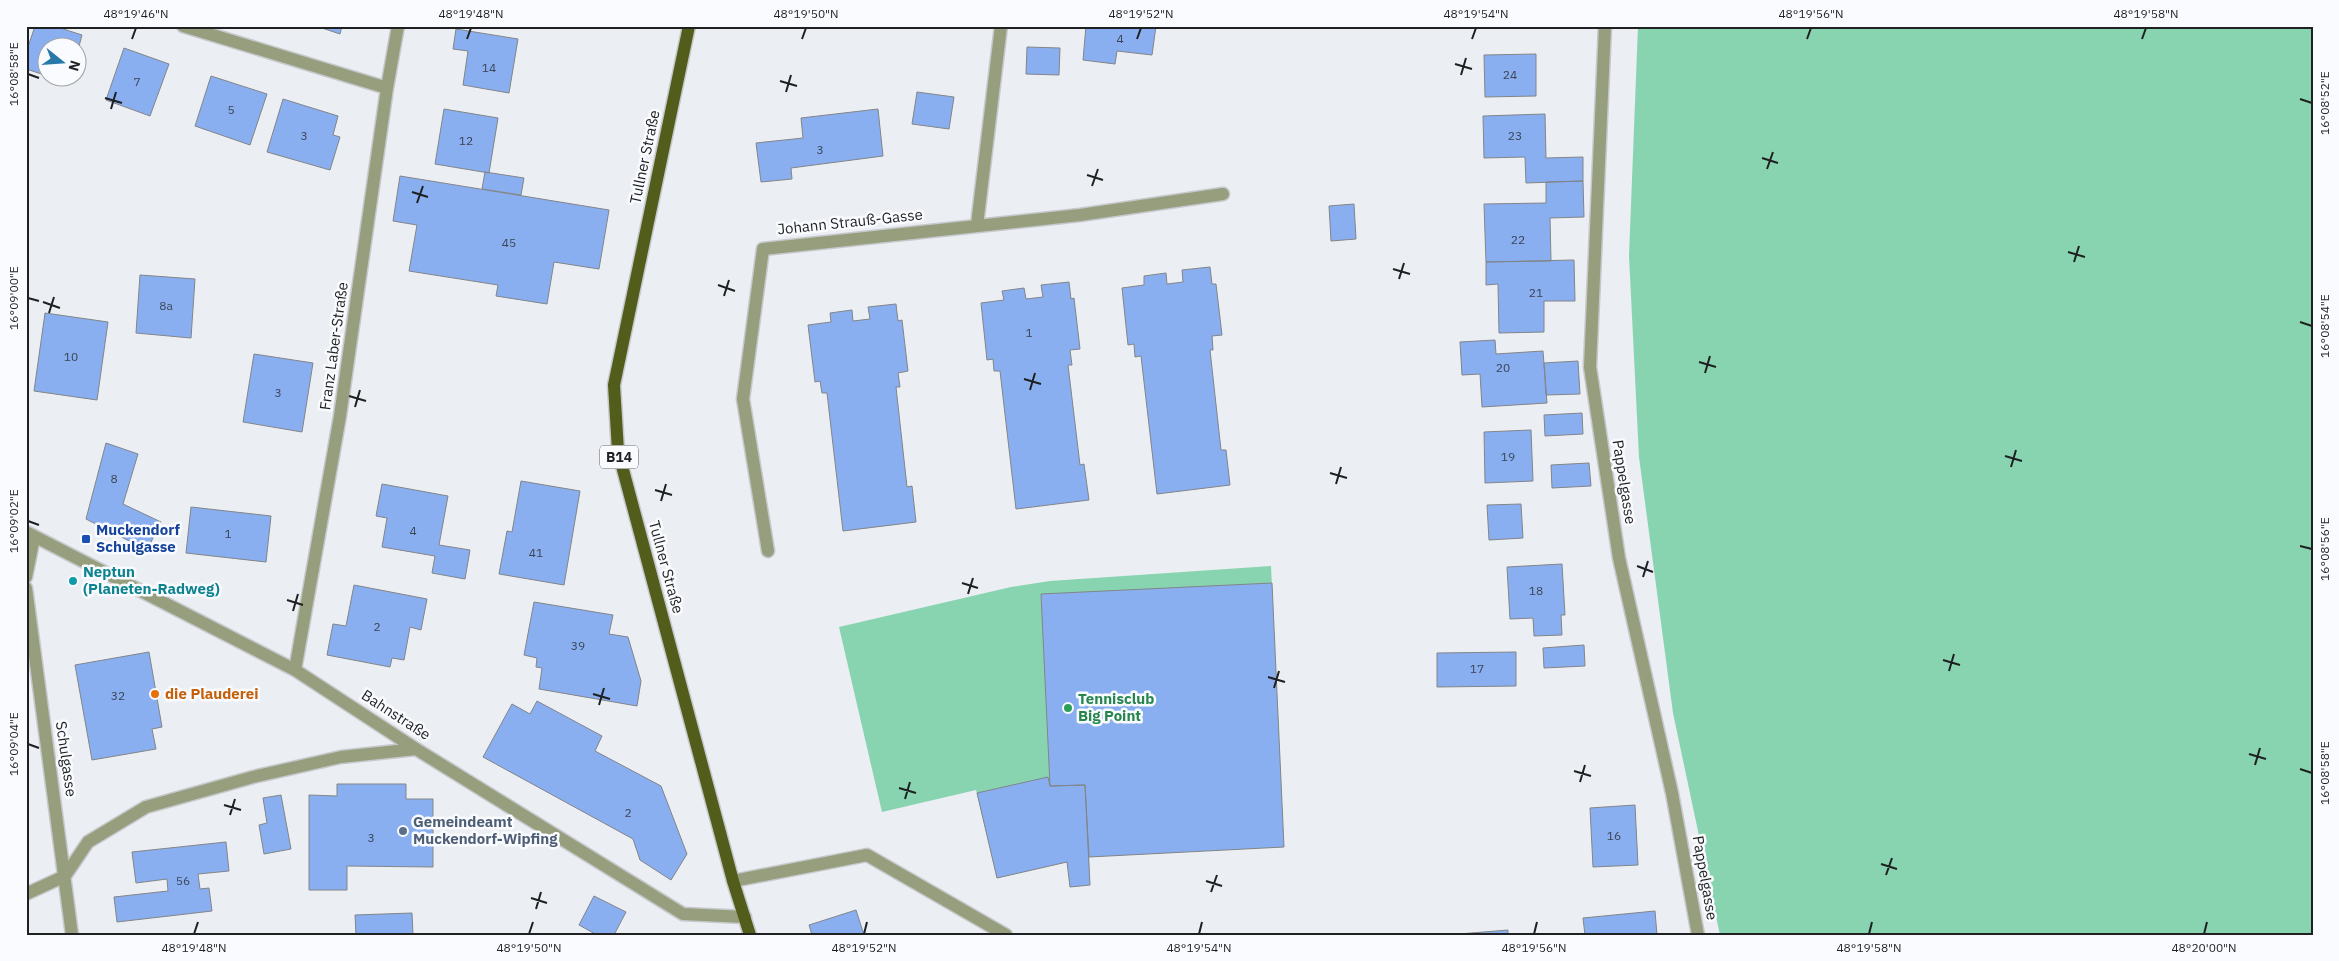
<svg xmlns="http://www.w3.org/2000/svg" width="2339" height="961" viewBox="0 0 2339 961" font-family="'IBM Plex Sans',sans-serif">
<rect width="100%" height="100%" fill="#ebeef2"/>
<path fill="#88d4b1" d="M1638,26h675v909h-593l-47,-222 -34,-256 -10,-201z
M1271,566l13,281 -195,10 1,28 -20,2 -3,-25 -70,16 -21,-88 -94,22 -43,-185 172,-40 39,-6z"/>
<path fill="#8aaff1" stroke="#828588" d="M35,26h19l28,9 -4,15v-2h-30v28l-22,-7v-16z
M316,26h26l-2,8z
M1086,26h70l-4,29 -35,-4 -2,13 -32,-4z
M456,29l62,10 -9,54 -46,-8 5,-34 -15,-2z
M1027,47l33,1 -1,27 -33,-1z
M124,48l45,16 -19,52 -44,-16z
M1536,54v42l-51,1 -1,-42z
M211,76l56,18 -17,51 -55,-19z
M917,92l37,5 -5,32 -37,-5z
M283,99l55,17 -5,19 7,2 -10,33 -63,-18z
M444,109l54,9 -9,55 -54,-9z
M878,109l5,47 -92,12 1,11 -31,3 -5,-39 47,-5 -2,-20z
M1545,114l1,44 37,-1v24l-57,2 -1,-26 -41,1 -1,-42z
M485,172l39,6 -3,17 -39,-6z
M400,176l209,34 -10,59 -45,-7 -7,42 -51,-8 2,-11 -89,-14 8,-46 -24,-4z
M1583,181l1,36 -34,1 1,43 -65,1 -2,-58 62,-1v-21z
M1354,204l2,35 -25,2 -2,-35z
M1574,260l1,41h-31v31l-45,1 -1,-49 -12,1v-23z
M1210,267l2,17h4l6,51 -10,1 1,14h-3l11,100h5l4,35 -73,9 -16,-138 -6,1 -1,-13 -6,1 -6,-57 22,-3v-9l22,-3 1,11 16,-2 -1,-12z
M140,275l55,4 -4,59 -55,-5z
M1069,282l2,17 3,-1 6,51 -10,1 2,15h-4l12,100 4,-1 5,36 -73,9 -16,-138h-6l-1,-12 -6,1 -6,-57 23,-3 -2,-9 22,-3 2,11 17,-2 -2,-12z
M896,304l2,17 4,-1 6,51 -10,2 2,14h-4l11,100 5,-1 4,36 -73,9 -16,-138h-5l-2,-12 -5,1 -7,-57 23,-3 -1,-9 22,-3 1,11 17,-2 -2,-12z
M45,313l63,9 -11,78 -63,-9z
M1495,340l1,14 47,-3 4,52 -65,4 -2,-33 -18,1 -2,-33z
M254,354l59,9 -11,69 -59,-10z
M1578,361l2,33 -34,1 -2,-32z
M1582,413l1,21 -38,2 -1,-21z
M1531,430l2,51 -48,2 -1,-51z
M106,443l32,11 -15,50 38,18 -14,28 -61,-31z
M1589,463l2,23 -39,2 -1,-23z
M521,481l59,10 -16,94 -65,-11 8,-43 5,1z
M382,484l66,12 -9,49 31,5 -5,29 -33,-6 3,-17 -53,-9 5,-29 -11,-2z
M1521,504l2,34 -34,2 -2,-35z
M191,507l80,9 -5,46 -80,-9z
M1562,564l3,51h-4l1,20 -28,1 -1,-18 -23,1 -3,-52z
M1272,583l12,264 -195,10 -4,-72 -35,1 -9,-192z
M354,585l73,14 -6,31 -11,-3 -6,33 -12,-2 -2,9 -63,-12 6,-31 13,2z
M534,602l79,13 -4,19 19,3 13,44 -4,25 -98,-17 3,-21 -6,-1 1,-9 -13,-3z
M1584,645l1,21 -41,2 -1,-20z
M149,652l13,75 -10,2 4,20 -64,11 -17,-95z
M1516,652v34l-79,1v-34z
M537,701l65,35 -7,15 66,35 26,68 -16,26 -31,-20 -7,-21 -150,-82 29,-53 18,10z
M1048,777l2,9 35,-1 5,100 -20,2 -3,-25 -70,16 -20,-85z
M337,784h69v15h27v68l-86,-1v24h-38v-95l28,1z
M281,795l10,54 -27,5 -5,-29 8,-2 -4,-25z
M1635,805l3,60 -45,2 -3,-59z
M226,842l3,29 -31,3 2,15 9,-1 3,23 -95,11 -3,-25 54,-6 -1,-12 -31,4 -4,-31z
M594,896l32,16 -12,23h-17l-18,-10z
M856,910l8,25h-52l-3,-10z
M1655,911l2,24h-72l-2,-17z
M412,913l1,22h-57l-1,-20z
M1508,930v5l-49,-1z"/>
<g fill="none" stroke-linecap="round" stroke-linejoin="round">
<g stroke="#c6c9cc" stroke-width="15">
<path id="minor" d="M183,26l204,62
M1605,26l-15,341 29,191 53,235 26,142
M977,225l24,-199
M26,532l269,138 121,79 267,165 62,3
M768,551l-25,-152 20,-150 317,-34 143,-21
M26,577l8,-40
M26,588l46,347
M295,670l45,-254 47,-328 11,-62
M65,876l23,-34 58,-35 107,-30 88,-20 75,-8
M733,881l134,-26 139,80
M26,894l39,-18"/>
</g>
<g stroke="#c6c9cc" stroke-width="15">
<path id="major" d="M689,26l-75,359 4,66 115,430 17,54"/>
</g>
<use href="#minor" stroke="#979e7e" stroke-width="12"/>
<use href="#major" stroke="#525c1b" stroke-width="12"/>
</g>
<path fill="none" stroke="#1f2021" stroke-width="2" d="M132,39l4,-11M467,39l4,-11M802,39l4,-11M1137,39l4,-11M1472,39l4,-11M1807,39l4,-11M2142,39l4,-11M1455,64l17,5M28,74l11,4M1461,75l5,-17M780,81l17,5M786,92l5,-17M105,98l17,5M2300,99l12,4M111,109l5,-17M1762,158l16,5M1767,169l6,-17M1087,175l16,5M1092,186l6,-17M412,192l16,5M417,203l6,-17M2068,252l17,5M2074,262l5,-16M1393,269l17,5M1399,279l5,-16M718,285l17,6M724,296l5,-16M28,298l11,3M43,302l17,6M49,313l5,-16M2300,322l12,4M1699,362l17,5M1705,373l5,-17M1024,379l17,5M1030,390l5,-17M349,396l17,5M355,407l5,-17M2005,456l17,5M2011,467l5,-17M1330,473l17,5M1336,484l5,-17M655,490l17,5M661,501l5,-17M28,521l11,4M2300,546l12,3M1637,566l16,6M1643,577l5,-16M962,583l16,5M968,594l5,-16M287,600l16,5M293,611l5,-17M1943,660l17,5M1949,671l5,-17M1268,677l17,5M1274,688l5,-17M593,694l17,5M599,705l5,-17M28,744l11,4M2249,754l17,5M2255,765l5,-17M2300,769l12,4M1574,771l17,5M1580,782l5,-17M899,788l17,5M905,799l5,-17M224,805l17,5M230,815l5,-16M1881,864l16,5M1886,875l6,-17M1206,881l16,5M1211,892l6,-17M531,898l16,5M536,909l5,-17M194,934l4,-12M529,934l4,-12M864,934l3,-12M1199,934l3,-12M1534,934l3,-12M1869,934l3,-12M2204,934l3,-12"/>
<rect fill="#1a4fb4" stroke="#f9fbfe" stroke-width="2" x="81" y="534" width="10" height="10" rx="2.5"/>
<circle fill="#0f9aa8" stroke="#f9fbfe" stroke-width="2" cx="73" cy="581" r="5"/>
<circle fill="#e8710a" stroke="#f9fbfe" stroke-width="2" cx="155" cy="694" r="5"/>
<circle fill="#2e9e5b" stroke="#f9fbfe" stroke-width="2" cx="1068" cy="708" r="5"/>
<circle fill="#5c6f8a" stroke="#f9fbfe" stroke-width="2" cx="403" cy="831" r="5"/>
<g text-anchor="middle" stroke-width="5" stroke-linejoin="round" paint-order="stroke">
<g font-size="12" fill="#3a4455">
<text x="1120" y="43">4</text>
<text x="489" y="72">14</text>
<text x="1510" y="79">24</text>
<text x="137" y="86">7</text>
<text x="231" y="114">5</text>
<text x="304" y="140">3</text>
<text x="1515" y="140">23</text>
<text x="466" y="145">12</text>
<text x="820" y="154">3</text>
<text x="1518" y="244">22</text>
<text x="509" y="247">45</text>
<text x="1536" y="297">21</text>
<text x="166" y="310">8a</text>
<text x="1029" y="337">1</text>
<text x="71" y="361">10</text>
<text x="1503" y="372">20</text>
<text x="278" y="397">3</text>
<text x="1508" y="461">19</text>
<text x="114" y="483">8</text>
<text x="413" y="535">4</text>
<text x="228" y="538">1</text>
<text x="536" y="557">41</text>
<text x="1536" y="595">18</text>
<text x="377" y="631">2</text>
<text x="578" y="650">39</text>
<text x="1477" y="673">17</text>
<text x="118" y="700">32</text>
<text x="628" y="817">2</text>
<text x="1614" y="840">16</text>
<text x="371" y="842">3</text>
<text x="183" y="885">56</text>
</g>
<rect fill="#f9fbfe" stroke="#606263" stroke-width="1" x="600" y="445.5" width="38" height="23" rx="4"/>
<g font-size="14" font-weight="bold" fill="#1f2021">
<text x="619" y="462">B14</text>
</g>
<g font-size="15" fill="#1f2021" stroke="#f9fbfe">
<text transform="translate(645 157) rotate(-78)" y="5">Tullner Straße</text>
<text transform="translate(850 222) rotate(-6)" y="5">Johann Strauß-Gasse</text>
<text transform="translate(334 346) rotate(-82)" y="5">Franz Laber-Straße</text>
<text transform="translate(1624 482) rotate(81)" y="5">Pappelgasse</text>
<text transform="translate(666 567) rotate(75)" y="5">Tullner Straße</text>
<text transform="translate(396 715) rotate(33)" y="5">Bahnstraße</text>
<text transform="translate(66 759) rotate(82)" y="5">Schulgasse</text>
<text transform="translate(1705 878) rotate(80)" y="5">Pappelgasse</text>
</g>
<g font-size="15" font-weight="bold" fill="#164399" stroke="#f9fbfe" text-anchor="start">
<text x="96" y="535">Muckendorf<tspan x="96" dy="17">Schulgasse</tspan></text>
</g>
<g font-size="15" font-weight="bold" fill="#0d838f" stroke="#f9fbfe" text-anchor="start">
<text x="83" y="577">Neptun<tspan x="83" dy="17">(Planeten-Radweg)</tspan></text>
</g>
<g font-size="15" font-weight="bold" fill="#c56008" stroke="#f9fbfe" text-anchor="start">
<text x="165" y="699">die Plauderei</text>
</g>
<g font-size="15" font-weight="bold" fill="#27864d" stroke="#f9fbfe" text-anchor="start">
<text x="1078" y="704">Tennisclub<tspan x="1078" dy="17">Big Point</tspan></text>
</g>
<g font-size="15" font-weight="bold" fill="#4e5e75" stroke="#f9fbfe" text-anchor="start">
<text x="413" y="827">Gemeindeamt<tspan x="413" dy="17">Muckendorf-Wipfing</tspan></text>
</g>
</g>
<rect width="2339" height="961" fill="none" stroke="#f9fbfe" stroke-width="55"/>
<g transform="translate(62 62) rotate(107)"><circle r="24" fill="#f9fbfe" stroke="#a2a3a6"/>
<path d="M0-4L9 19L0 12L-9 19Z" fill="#2878aa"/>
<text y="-8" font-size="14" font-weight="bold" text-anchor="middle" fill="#1f2021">N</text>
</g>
<rect x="28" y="28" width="2284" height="906" fill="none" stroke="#1f2021" stroke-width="2"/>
<g font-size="12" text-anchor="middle" fill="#1f2021">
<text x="136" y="18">48°19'46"N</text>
<text x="471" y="18">48°19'48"N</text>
<text x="806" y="18">48°19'50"N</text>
<text x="1141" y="18">48°19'52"N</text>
<text x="1476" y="18">48°19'54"N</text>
<text x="1811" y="18">48°19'56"N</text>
<text x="2146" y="18">48°19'58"N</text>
<text transform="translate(14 74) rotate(-90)" y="4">16°08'58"E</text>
<text transform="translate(2325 103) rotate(-90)" y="4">16°08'52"E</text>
<text transform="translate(14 298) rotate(-90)" y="4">16°09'00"E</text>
<text transform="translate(2325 326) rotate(-90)" y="4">16°08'54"E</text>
<text transform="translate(14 521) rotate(-90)" y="4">16°09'02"E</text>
<text transform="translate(2325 549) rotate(-90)" y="4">16°08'56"E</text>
<text transform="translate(14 744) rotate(-90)" y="4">16°09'04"E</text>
<text transform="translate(2325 773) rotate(-90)" y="4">16°08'58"E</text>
<text x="194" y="952">48°19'48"N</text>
<text x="529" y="952">48°19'50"N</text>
<text x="864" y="952">48°19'52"N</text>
<text x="1199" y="952">48°19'54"N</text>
<text x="1534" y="952">48°19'56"N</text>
<text x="1869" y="952">48°19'58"N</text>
<text x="2204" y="952">48°20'00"N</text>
</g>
</svg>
